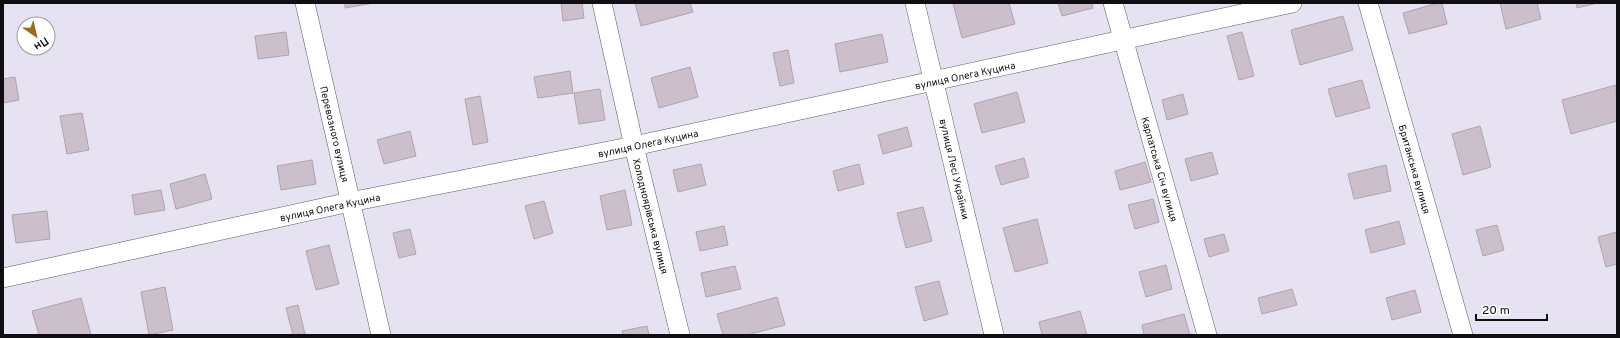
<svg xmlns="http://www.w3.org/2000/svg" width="1620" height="338" viewBox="0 0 1620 338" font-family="Overpass,sans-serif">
<rect width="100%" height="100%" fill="#e6e2f1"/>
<path fill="#cbbfcb" stroke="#aea3ae" d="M345,3h29l-29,5z
M561,3h21l2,15 -21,3z
M635,3h55l3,9 -52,14z
M953,3h56l6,21 -53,14z
M1058,3h34l1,5 -31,8z
M1438,3h4l5,21 -38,10 -6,-21z
M1500,3h37l4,16 -35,10z
M1576,3h21l-20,5z
M1343,16l10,34 -53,15 -9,-35z
M286,32l3,23 -31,4 -3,-23z
M1242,32l12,44 -15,4 -12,-44z
M882,34l6,28 -48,10 -5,-28z
M788,50l6,33 -14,3 -7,-33z
M690,67l8,30 -39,11 -8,-30z
M570,71l3,22 -35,5 -4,-21z
M15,77l4,23 -16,3v-24z
M1362,80l8,28 -34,9 -8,-28z
M1616,85l1,36 -46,13 -9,-34z
M600,89l5,31 -26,4 -5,-31z
M1017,92l8,30 -43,11 -8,-29z
M1183,94l5,20 -21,6 -5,-20z
M480,96l8,46 -15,3 -8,-46z
M82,113l7,37 -22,4 -7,-38z
M1480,126l11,41 -28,8 -11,-41z
M907,127l5,19 -29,8 -5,-19z
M410,131l6,25 -32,8 -7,-24z
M1212,152l6,22 -27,7 -6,-22z
M1024,158l5,19 -28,8 -6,-19z
M312,160l4,24 -35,6 -4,-24z
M1145,162l6,20 -31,8 -5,-19z
M701,164l5,21 -28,7 -5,-22z
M859,164l5,20 -26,7 -5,-20z
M1386,165l5,26 -37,8 -6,-25z
M205,174l7,25 -36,10 -6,-25z
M161,190l4,20 -30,5 -3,-20z
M625,190l7,35 -25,5 -7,-34z
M1153,199l6,23 -24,7 -7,-24z
M544,201l9,32 -19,6 -9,-33z
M923,207l9,34 -26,7 -9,-35z
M47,211l3,28 -34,4 -4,-28z
M1037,219l11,44 -33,9 -12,-44z
M1399,221l6,23 -34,9 -6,-23z
M1497,225l7,25 -21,6 -7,-26z
M724,226l4,19 -28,6 -4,-19z
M410,229l6,25 -17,4 -6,-25z
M1617,232v32l-11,3 -8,-30z
M1224,234l5,17 -20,6 -5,-18z
M329,245l10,39 -23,6 -10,-39z
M1166,265l6,24 -26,8 -7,-25z
M735,266l6,23 -35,8 -5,-24z
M939,281l9,33 -24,7 -9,-34z
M165,287l8,43 -24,5 -8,-43z
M1292,289l5,16 -35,9 -4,-16z
M1415,290l6,22 -29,8 -6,-22z
M777,297l8,28 -38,10h-24l-6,-21z
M81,298l10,37h-52l-7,-24z
M298,305l7,29 -12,1 -7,-27z
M1080,311l7,24h-45l-3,-13z
M1184,314l6,21h-46l-2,-10z
M647,326l2,9h-26l-1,-4z"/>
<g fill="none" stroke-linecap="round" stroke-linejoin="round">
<g stroke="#5f5b68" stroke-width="20">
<path id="street" d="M305,3l76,332
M602,3l32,143 46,189
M915,3l79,332
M1113,3l94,332
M1368,3l95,332
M3,278l347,-76 284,-56 658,-143"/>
</g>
<use href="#street" stroke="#fff" stroke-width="19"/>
</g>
<g text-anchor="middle" stroke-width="3" stroke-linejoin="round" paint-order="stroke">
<g font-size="10" fill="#0f0e12" stroke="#fff">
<text transform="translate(965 75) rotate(-12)" y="4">вулиця Олега Куцина</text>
<text transform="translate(335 134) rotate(77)" y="4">Перевозного вулиця</text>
<text transform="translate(648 143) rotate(-12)" y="4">вулиця Олега Куцина</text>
<text transform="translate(955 169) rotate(77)" y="4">вулиця Лесі Українки</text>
<text transform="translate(1160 169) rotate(74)" y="4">Карпатська Січ вулиця</text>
<text transform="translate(1415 169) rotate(74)" y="4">Британська вулиця</text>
<text transform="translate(330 207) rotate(-12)" y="4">вулиця Олега Куцина</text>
<text transform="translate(651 216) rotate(76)" y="4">Холодноярівська вулиця</text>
</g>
</g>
<rect width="1620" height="338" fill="none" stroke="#0f0e12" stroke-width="8"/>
<g transform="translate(36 36) rotate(146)"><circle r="19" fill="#ffffff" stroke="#9f9fa0"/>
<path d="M0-3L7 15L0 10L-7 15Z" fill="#9b6c1d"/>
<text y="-6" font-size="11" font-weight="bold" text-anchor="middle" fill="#0f0e12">Пн</text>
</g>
<path d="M1476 314v6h71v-6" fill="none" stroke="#0f0e12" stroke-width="2"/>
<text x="1482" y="314" font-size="12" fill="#0f0e12" stroke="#ffffff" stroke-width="3" paint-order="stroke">20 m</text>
</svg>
